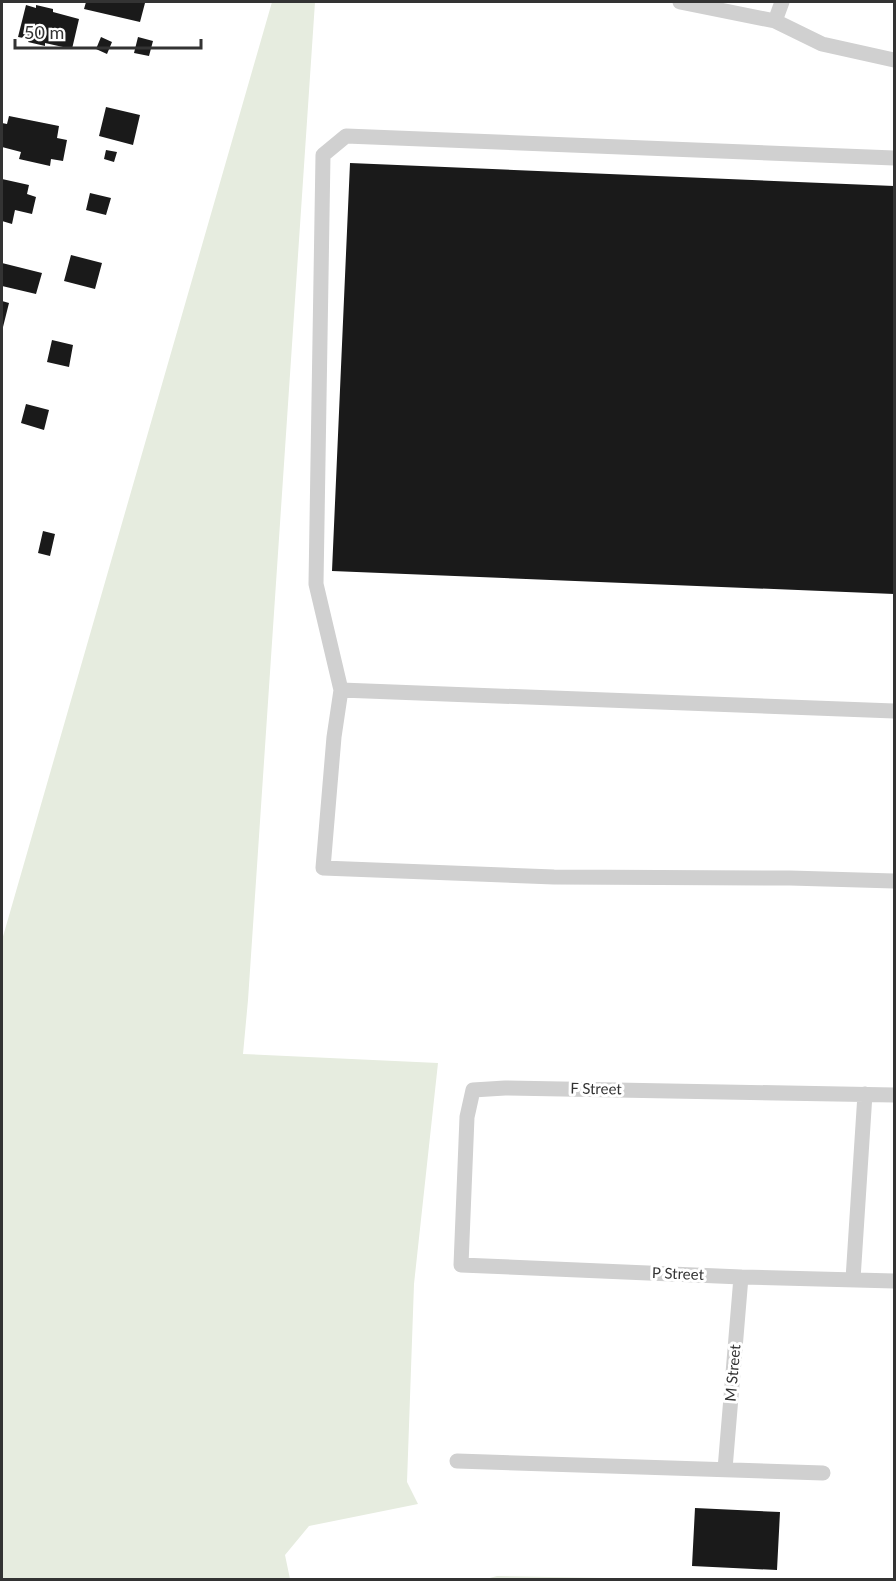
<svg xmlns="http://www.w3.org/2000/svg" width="896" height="1581" viewBox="0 0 896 1581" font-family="Lato,sans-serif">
<rect width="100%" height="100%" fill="#fff"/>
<path fill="#e6ecdf" d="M272,2h43l-67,998 -5,54 195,9 -24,221 -7,198 11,22 -109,22 -24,29 5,24h-288v-639z
M497,1576l107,2 4,1h-122z"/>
<path fill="#1a1a1a" d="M86,2h51l8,1 -5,19 -56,-13z
M26,5l10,3v-3l17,4v3l26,7 -7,30 -27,-6v3l-17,-4 1,-3 -11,-2z
M101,37l11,5 -5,12 -11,-5z
M138,37l15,4 -4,15 -15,-3z
M106,107l34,8 -7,30 -34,-9z
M9,116l50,10 -2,12 10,2 -4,21 -12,-2 -1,7 -31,-7 2,-7 -19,-5v-24l5,1z
M106,150l11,2 -3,10 -10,-3z
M350,163l544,23v408l-562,-23z
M2,179l27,6 -2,9 9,3 -4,17 -17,-4 -3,14 -10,-3z
M90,193l21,5 -5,17 -20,-5z
M71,255l31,8 -7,26 -31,-8z
M2,263l40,10 -6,21 -34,-8z
M2,301l7,2 -7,28z
M52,340l21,5 -4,22 -22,-5z
M26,404l23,6 -5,20 -23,-7z
M43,531l12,3 -5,22 -12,-3z
M695,1508l85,4 -3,58 -85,-4z"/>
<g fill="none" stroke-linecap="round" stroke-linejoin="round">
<path stroke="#d0d0d0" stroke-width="15" d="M680,2l95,19 7,-19
M775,21l47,23 72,16
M341,690l-25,-106 7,-429 23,-19 548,22
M894,711l-553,-21 -7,47 -11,131 231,9 236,1 104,3
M894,1095l-389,-7 -32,2 -6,27 -6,148 280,12 153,4
M853,1279l12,-185
M457,1461l366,12
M725,1469l16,-192"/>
</g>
<g text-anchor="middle" stroke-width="6" stroke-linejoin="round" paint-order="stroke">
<g font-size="15" fill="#333" stroke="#fff">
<text transform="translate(596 1089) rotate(1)" y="5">F Street</text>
<text transform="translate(678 1274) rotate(2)" y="5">P Street</text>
<text transform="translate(733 1373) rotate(-85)" y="5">M Street</text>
</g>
</g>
<rect width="896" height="1581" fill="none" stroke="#333333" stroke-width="6"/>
<path d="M15 39v9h186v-9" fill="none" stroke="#333333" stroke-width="3"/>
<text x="24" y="39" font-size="18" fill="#333333" stroke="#ffffff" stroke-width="4.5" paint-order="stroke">50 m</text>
</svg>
